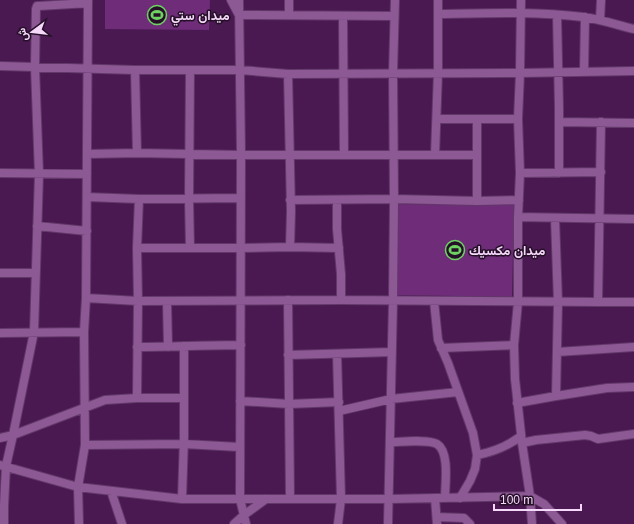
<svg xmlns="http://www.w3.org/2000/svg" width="634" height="524" viewBox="0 0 634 524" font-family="Arial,Vazirmatn,sans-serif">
<rect width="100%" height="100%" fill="#4a1952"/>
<path fill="#6e2c79" d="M105,0h105l-1,30 -104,-1z
M398,204l116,1 -2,92 -114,-2z"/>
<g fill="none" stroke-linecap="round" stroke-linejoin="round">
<g stroke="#623869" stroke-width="10">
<path id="minor" d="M231,0l8,15 155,1
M239,0l2,155 -1,344 6,25
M289,0v15
M521,0l-1,73 -2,46 2,54 -2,44v85l-4,43 1,34 7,64 8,53 2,28
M438,14c49,-1 97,-3 145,3 17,2 34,8 51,12
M557,15l2,93v65
M343,16l1,139
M600,20l1,-20
M0,66l135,4h105l48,4 232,-1 114,-2
M135,70l2,83
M190,70l-1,129 1,49
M584,72l1,-55
M288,74l3,137 -1,36
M437,119h81
M477,120v81
M559,122l75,1
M87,154l50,-1 104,2h236
M435,155l3,-83v-72
M0,173l87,1
M520,173l81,-1
M87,197l52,2 102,-1
M290,200l104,-1 83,2 42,-1
M337,200v29l4,45v26
M518,217l116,2
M555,218l3,84 -2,94
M37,226l50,5
M137,248h103l50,-1 49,1
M0,273h35
M86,298l52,3 203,-1 257,2h36
M288,300l2,199
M167,301l1,46
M434,301l4,39 10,23 25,70 4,22 -2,14 -5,12 -10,17
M598,302l3,-180
M0,333l84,-1
M137,347c34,0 69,-2 104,-2
M441,348l73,-3
M557,352l77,-5
M337,354l4,145 -3,25
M288,355l104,-3
M137,398l1,-97 -1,-53 2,-49
M240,401l49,3 50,-2
M517,403l39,-7 51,-8 27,-1
M339,411l52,-12 67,-7
M0,438l13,-3 92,-35 32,-2h47
M390,442c10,0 38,-3 47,2 13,8 8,41 8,54
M522,443l14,-3 49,-5 6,1 7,3 36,-5
M85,445l99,-1 55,3
M477,455c16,-3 31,-9 44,-19
M0,465l78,22 104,12h207l141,-3 14,8 18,20
M111,491l11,33
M435,498l2,26
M182,499l2,-62v-91
M437,517l27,1 6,6
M4,524v-18l2,-40 7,-31 21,-103 5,-158 -4,-107 1,-58 1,-3h2l49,-3
M79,524l-1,-37 7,-42 -1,-113 2,-34 2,-298
M234,524l10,-9 22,-16
M388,524l5,-223 1,-102 -1,-126 2,-73"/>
</g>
<use href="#minor" stroke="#8d5995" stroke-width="8"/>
</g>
<defs>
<g id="stadium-ring" transform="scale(1)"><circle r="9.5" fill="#251028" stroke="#6dd361" stroke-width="1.5"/><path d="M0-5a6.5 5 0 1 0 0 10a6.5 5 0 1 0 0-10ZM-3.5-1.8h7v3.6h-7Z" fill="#6dd361"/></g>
</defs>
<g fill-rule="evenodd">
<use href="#stadium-ring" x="157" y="15"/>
<use href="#stadium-ring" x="455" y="250"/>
</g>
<g text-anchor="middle" stroke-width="3" stroke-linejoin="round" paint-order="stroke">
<g font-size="13" font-weight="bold" fill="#f5d8fa" stroke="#251028" text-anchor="start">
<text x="171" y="20">ميدان ستي</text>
<text x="469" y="255">ميدان مكسيك</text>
</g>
</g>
<g transform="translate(32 32) rotate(255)" stroke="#251028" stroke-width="3" paint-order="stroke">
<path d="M0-3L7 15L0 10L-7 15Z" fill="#f5d8fa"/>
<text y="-6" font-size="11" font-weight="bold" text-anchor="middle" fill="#f5d8fa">ش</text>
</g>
<path d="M494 504v6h87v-6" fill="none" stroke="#f5d8fa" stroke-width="2"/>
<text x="500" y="504" font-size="12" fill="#f5d8fa" stroke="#251028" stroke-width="3" paint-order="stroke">100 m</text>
</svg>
